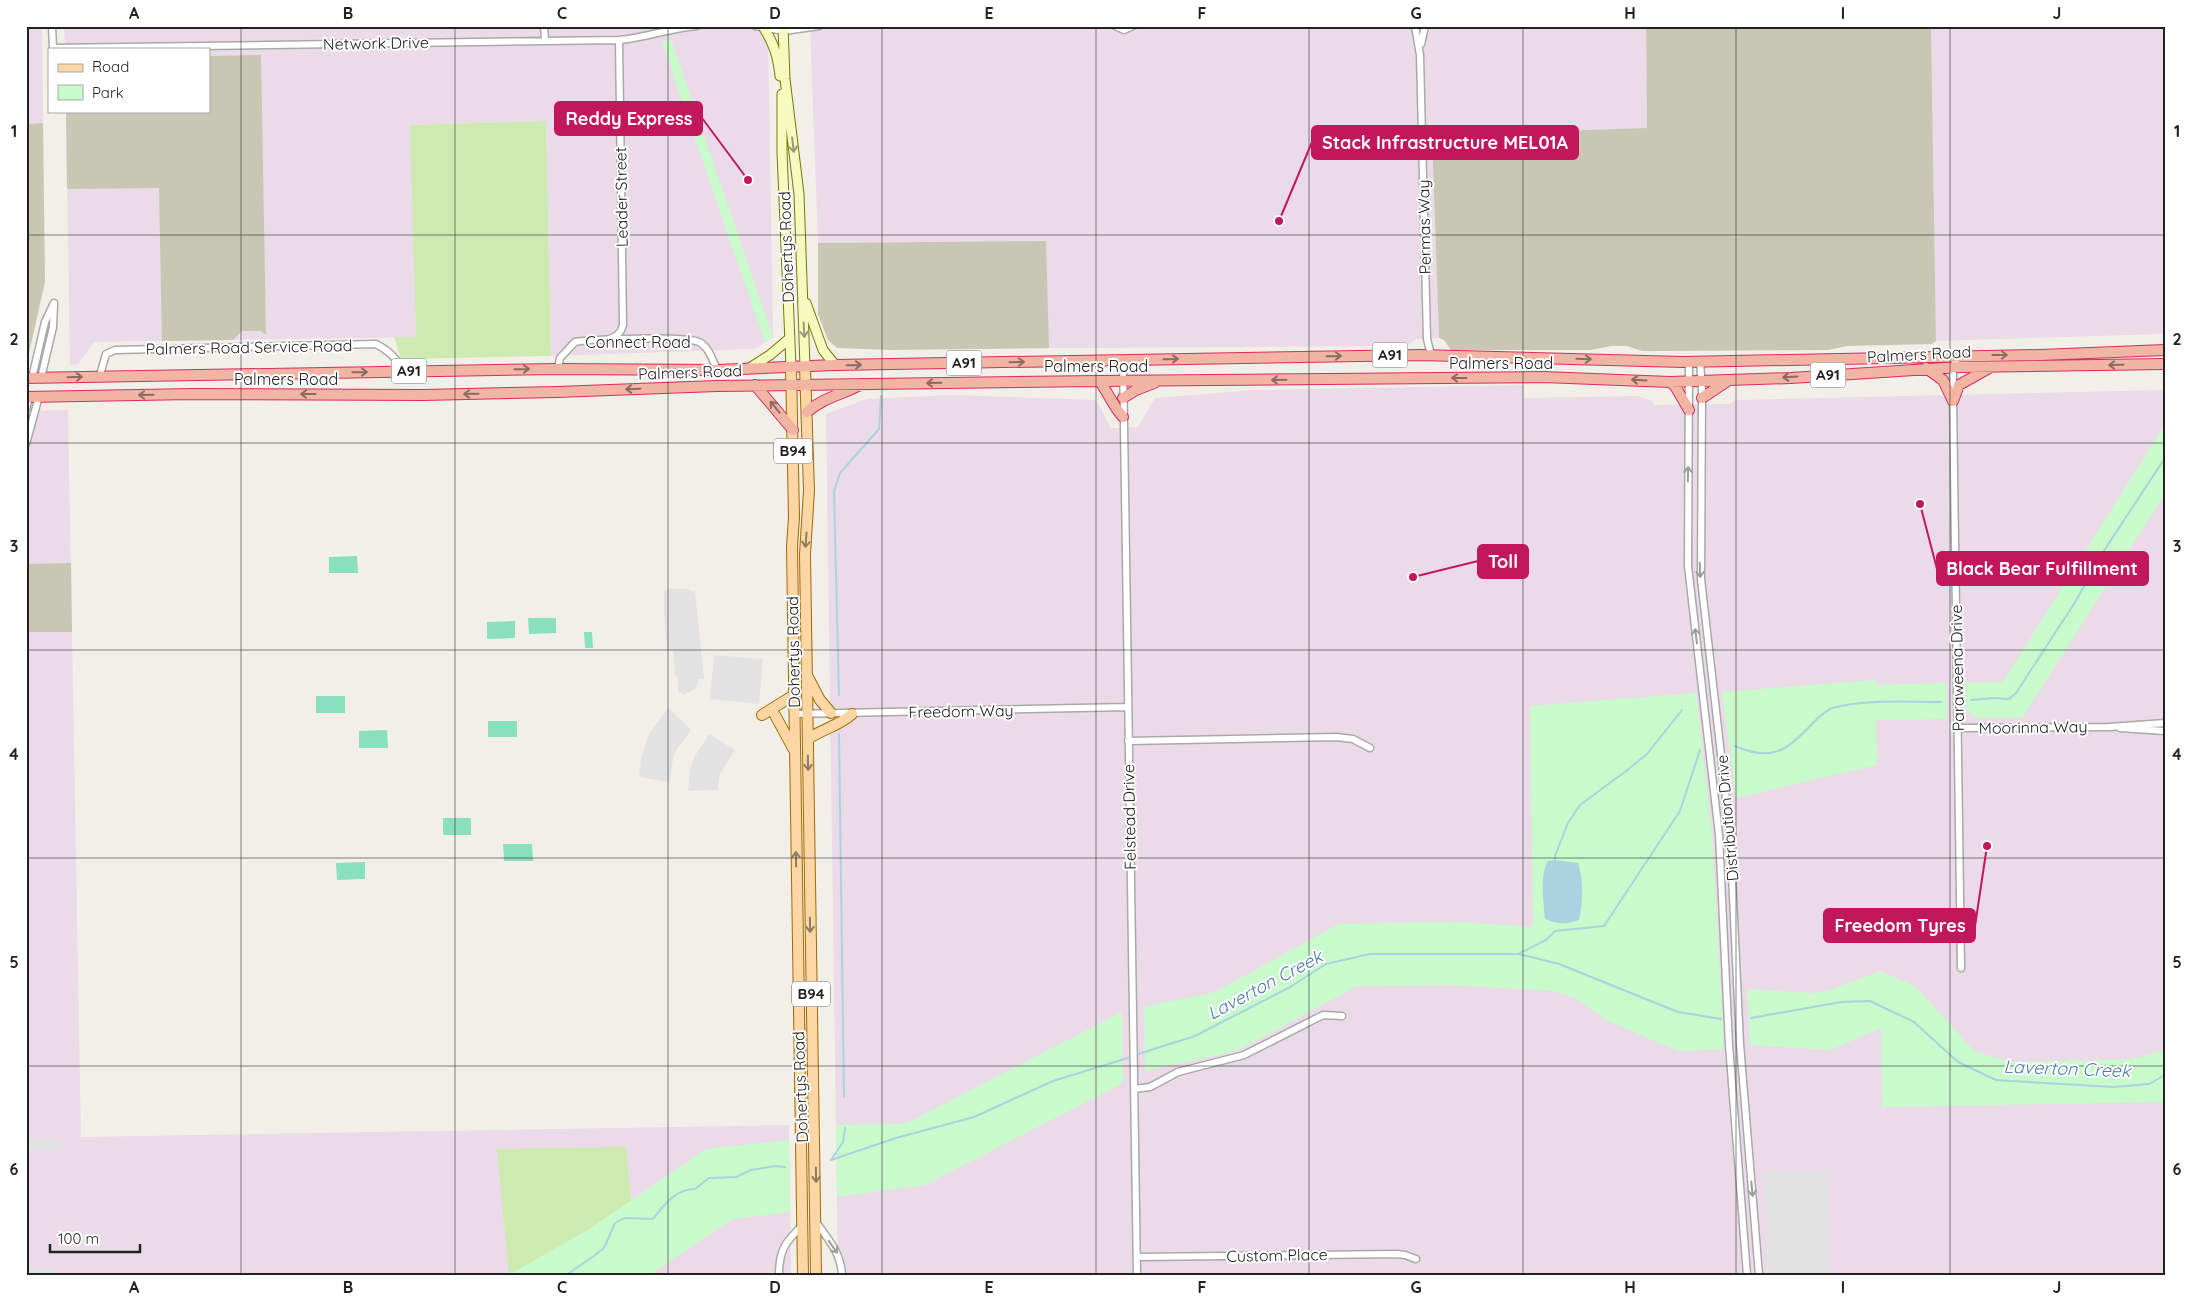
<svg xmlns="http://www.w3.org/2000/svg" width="2191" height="1301" viewBox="0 0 2191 1301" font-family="Quicksand,sans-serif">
<rect width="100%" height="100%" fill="#f2efe9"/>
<path fill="#ebdbe8" d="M26,26h16l1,97 -17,1z
M64,26h704l5,312 -19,11 -203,7 -5,-235 -135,4 5,212 -322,5 -16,22 -8,1 -4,-254h143v-62h-144z
M810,26h836l1,102 -215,7 7,203 -22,1 -11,7 -473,3 -3,-107 -112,1z
M1931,26h234v308l-229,7z
M1524,385v13l113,-2 16,5 1,4 75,-1 7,-4 429,-10v885h-1327l-12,-861 41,-15 84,-4 145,5 15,28 27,-1 17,-29 99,-8z
M68,410l13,727 708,-12 2,150h-765v-864z"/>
<path fill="#c7c7b4" d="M1646,26h285l5,315 -4,3 -85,2 -19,4 -174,1h-12l-15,-5h-16l-20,4h-140l-7,-10 -5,-2 -7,-203 215,-7z
M261,55l5,280 -5,-4h-19l-9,9 -71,1 -3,-153 -92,1 -1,-78h143v-55z
M43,123l2,159 -16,71 -3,3v-232z
M1046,241l3,107 -158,2 -54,-2 -9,-8 -10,-26v-71z
M71,563l1,69h-46v-68z"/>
<path fill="#cdebb0" d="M546,121l5,235 -150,3 -7,-22h22l-6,-212z
M626,1147l5,54 -40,27 -82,47 -12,-126z"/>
<path fill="#c8facc" d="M671,39l102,298 -8,6 -103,-301z
M2165,424v70l-143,224h-46l-10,-10 -1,-25 38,-1z
M1875,680l1,5 71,-2v36l-71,1 1,45 -141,33 -14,-106z
M1696,693l16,141 12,215 -46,2 -72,-31 -31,-22 -21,-7 -104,-6 -93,1 -120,65 -92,20 -1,-64 71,-15 124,-68 118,-2 76,5 -3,-221z
M1880,971l35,15 59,65 36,11 107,-2 20,-2 28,-8v52l-283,5 -1,-79 -51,22 -80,-5 -3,-56 65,4 18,-3z
M1122,1012l1,71 -198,102 -88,12 -1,-72 69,-1z
M789,1140l1,72 -58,7 -82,56h-141l82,-47 115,-79z"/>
<path fill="#88e0be" d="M357,556l1,17h-29v-16z
M528,618h28v15l-27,1z
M515,621v17l-28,1v-17z
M584,632h8l1,16h-8z
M316,696h29v17h-29z
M488,721h29v16h-29z
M387,730l1,18h-29v-17z
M443,818h28v17h-28z
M503,844h29l1,17h-29z
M365,862v17l-28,1 -1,-17z"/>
<path fill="#e2e2e2" d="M668,589h22v2h5l9,88h-5l-3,9 -12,7 -6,-4v-12l-3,-4 -2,-25h-6l-3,-35v-24z
M714,655l49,4 -4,45 -49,-5z
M668,708l23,22 -14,19 -4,9 -3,24 -31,-5 2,-18 8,-25z
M709,734l26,16 -15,24 -2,16 -30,1 2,-22 5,-13z
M26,1139h33v11l-33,1z
M1828,1170l2,105h-62l-3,-104z
M51,1268v7h-25v-6z"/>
<path fill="#aad3df" d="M1555,860l23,3c6,18 5,39 1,57 -14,5 -21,4 -34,-1 -1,-17 -6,-43 3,-58z"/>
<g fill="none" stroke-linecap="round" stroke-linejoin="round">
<path stroke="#aad3df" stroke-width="2" d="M839,695l-5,-204 6,-18 39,-44 2,-33
M1971,700l22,-2 16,1 7,-6 58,-89 31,-55 60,-91
M839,734l5,363
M1735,746c36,16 52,5 77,-22 6,-6 13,-14 21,-16 34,-9 73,-6 108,-6
M1555,861v-5l13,-33 12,-18 46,-34 21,-17 35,-44
M1520,953l26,-13 9,-9 49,-5 76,-115 20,-61
M1751,1018l90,-16 29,-1 44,21 44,40 38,18 118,7 35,-3 16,-9
M1135,1055l60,-19 95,-49 36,-23 44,-10h149l40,10 119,48 43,7
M831,1160l65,-22 78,-21 79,-36 78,-24
M831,1160l12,-18 2,-14
M566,1275l28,-19 10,-8 11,-25 9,-5 29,1c11,-14 22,-30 42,-30l14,-11 27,-1 15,-7 25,-4 9,1"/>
<g stroke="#a9a9a9" stroke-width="9">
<path id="minor" d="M52,26l1,22 566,-8c26,-2 51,-12 78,-14
M544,26l1,14
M755,26l29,5 35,-5
M1115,26l9,4 9,-4
M1415,26l5,29 7,284 4,16
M1421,44l4,-18
M609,339c8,-2 12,-6 14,-14l-4,-285
M1959,355l-6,12v32l8,569
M1123,360l14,915
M1689,361l-1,205 31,269 10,210 18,230
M1700,361l2,30 -1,188 29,254 10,211 19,231
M558,369l2,-11 15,-16c16,-3 111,-6 124,0 10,5 14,19 18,28
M100,375l6,-21 9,-4 261,-6c13,7 21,14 26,27
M32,378l13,-56 9,-19
M41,378l12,-51 1,-22
M26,409l3,-12
M26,444l13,-48
M794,714l334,-7
M1958,728l151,-1 56,-4
M2120,728l45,3
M1128,741l208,-4 17,2 17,9
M1134,1089l16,-2 28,-15 66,-17 79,-40 19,1
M816,1222c12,17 25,31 26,53
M1137,1257l260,-3 8,1 11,4
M779,1275c0,-25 6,-33 24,-50"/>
</g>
<g stroke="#707d05" stroke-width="11">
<path id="secondary" d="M783,26l2,53 14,115 6,173
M764,28c10,16 14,29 16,48
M782,94v58l9,215
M806,303l17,47 12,15
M748,369l22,-14 20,-17"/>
</g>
<g stroke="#a06b00" stroke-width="12">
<path id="primary" d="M791,367l3,150 -2,30 11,728
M805,367l4,124 -4,63 11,721
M808,677l12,23 11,13
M762,715l32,-20
M775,715l19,35
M808,739c14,-10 31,-13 44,-25"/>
</g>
<g stroke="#dc2a67" stroke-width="12">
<path id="trunk" d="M1926,368l17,12 10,21
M26,378l532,-9 159,1 118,-5 584,-10 264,7 357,-7 125,-5
M1100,381l16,27 7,9
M1670,382l5,4 14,24
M755,385l38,45
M26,397l167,-3 230,1 134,-3 160,-6 383,-5 443,-4 127,5 121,-4 169,-11 205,-3
M1123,398l13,-8 18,-7
M1702,398l27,-18
M1953,401l6,-16 32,-18
M807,412c15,-14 37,-18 55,-28"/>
</g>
<use href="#minor" stroke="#fff" stroke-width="6"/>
<use href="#secondary" stroke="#f7fabf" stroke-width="9"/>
<use href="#primary" stroke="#fcd6a4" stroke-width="10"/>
<use href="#trunk" stroke="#f2b4a3" stroke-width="10"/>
</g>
<defs><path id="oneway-shaft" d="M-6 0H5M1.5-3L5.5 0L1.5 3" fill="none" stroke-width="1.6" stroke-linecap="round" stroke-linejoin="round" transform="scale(1.25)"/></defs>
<g stroke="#979978">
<use href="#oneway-shaft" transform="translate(793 145) rotate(83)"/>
<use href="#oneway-shaft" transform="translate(804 330) rotate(87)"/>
</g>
<g stroke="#8a6b62">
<use href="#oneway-shaft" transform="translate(2000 355)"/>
<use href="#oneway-shaft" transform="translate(1334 356) rotate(-1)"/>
<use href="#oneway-shaft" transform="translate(1171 359) rotate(-1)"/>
<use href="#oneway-shaft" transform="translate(1584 359) rotate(2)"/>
<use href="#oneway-shaft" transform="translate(1017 362) rotate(-1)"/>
<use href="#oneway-shaft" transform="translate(854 365) rotate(-1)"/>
<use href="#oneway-shaft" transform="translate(2116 365) rotate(179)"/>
<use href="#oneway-shaft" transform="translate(522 369) rotate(-1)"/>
<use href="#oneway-shaft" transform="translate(360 372) rotate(-1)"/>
<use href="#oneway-shaft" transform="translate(75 377) rotate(-2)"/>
<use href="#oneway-shaft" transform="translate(1790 377) rotate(177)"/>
<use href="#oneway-shaft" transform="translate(1459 378) rotate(180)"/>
<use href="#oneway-shaft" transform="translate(1279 380) rotate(179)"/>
<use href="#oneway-shaft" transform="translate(1639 380) rotate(-177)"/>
<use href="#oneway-shaft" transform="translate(934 383) rotate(179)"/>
<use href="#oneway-shaft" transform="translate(633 389) rotate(178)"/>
<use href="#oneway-shaft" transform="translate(308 394) rotate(-180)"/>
<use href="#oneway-shaft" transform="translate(471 394) rotate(179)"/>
<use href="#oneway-shaft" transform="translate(146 395) rotate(179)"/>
<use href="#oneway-shaft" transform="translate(775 407) rotate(-129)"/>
</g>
<g stroke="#9c9c9c">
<use href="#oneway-shaft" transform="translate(1688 474) rotate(-89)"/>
<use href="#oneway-shaft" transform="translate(1700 570) rotate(88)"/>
<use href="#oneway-shaft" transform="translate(1696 636) rotate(-97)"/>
<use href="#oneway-shaft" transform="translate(1752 1189) rotate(85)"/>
<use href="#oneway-shaft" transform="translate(833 1247) rotate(55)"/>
</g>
<g stroke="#8f7c63">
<use href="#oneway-shaft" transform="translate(806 540) rotate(94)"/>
<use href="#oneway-shaft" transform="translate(808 763) rotate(89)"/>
<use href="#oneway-shaft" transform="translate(796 859) rotate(-91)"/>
<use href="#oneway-shaft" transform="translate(810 925) rotate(89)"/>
<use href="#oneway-shaft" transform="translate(816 1175) rotate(89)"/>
</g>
<path fill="none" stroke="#222" stroke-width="1" stroke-opacity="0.55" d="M241,26v1249M455,26v1249M668,26v1249M882,26v1249M1096,26v1249M1309,26v1249M1523,26v1249M1736,26v1249M1950,26v1249M26,235h2139M26,443h2139M26,650h2139M26,858h2139M26,1066h2139"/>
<g text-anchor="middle" stroke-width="4" stroke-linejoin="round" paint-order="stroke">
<g fill="#fff" stroke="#646464" stroke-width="1">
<rect x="1372.5" y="342.5" width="35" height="25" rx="4"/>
<rect x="946.5" y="350.5" width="35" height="25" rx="4"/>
<rect x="391.5" y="358.5" width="35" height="25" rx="4"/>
<rect x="1810.5" y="362.5" width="35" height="25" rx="4"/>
<rect x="774" y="438.5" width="38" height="25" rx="4"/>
<rect x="792" y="981.5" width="38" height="25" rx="4"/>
</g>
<g font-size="15" font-weight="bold" fill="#222">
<text x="1390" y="360">A91</text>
<text x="964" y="368">A91</text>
<text x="409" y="376">A91</text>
<text x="1828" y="380">A91</text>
<text x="793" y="456">B94</text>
<text x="811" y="999">B94</text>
</g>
<g font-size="16" fill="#222" stroke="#fff">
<text transform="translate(376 43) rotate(-1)" y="6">Network Drive</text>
<text transform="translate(621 197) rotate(-91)" y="6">Leader Street</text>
<text transform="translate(1424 227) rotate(-91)" y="6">Permas Way</text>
<text transform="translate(786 247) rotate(-92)" y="6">Dohertys Road</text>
<text x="638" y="348">Connect Road</text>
<text transform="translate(249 347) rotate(-1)" y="6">Palmers Road Service Road</text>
<text transform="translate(1919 354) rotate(-3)" y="6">Palmers Road</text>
<text x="1501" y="369">Palmers Road</text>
<text x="1096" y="372">Palmers Road</text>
<text transform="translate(690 372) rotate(-2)" y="6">Palmers Road</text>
<text x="286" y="385">Palmers Road</text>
<text transform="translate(793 652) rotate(-91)" y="6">Dohertys Road</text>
<text transform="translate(1957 668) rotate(-91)" y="6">Paraweena Drive</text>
<text transform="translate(961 711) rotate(-1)" y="6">Freedom Way</text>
<text transform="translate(2033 727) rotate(-1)" y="6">Moorinna Way</text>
<text transform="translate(1129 817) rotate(-91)" y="6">Felstead Drive</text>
<text transform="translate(1727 818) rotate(-95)" y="6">Distribution Drive</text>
<text transform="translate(800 1087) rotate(-92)" y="6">Dohertys Road</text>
<text transform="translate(1277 1255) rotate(-1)" y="6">Custom Place</text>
</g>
<g font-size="18" font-style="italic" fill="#4a7aab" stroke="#fff">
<text transform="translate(1265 985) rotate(-28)" y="6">Laverton Creek</text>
<text transform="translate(2067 1069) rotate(2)" y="6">Laverton Creek</text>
</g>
</g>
<path fill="none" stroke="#c2185b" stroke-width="2" d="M748 180L702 118M1279 221L1312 142M1413 577L1478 561M1920 504L1937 569M1987 846L1975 926"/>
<g fill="#c2185b" stroke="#fff" stroke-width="2">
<circle cx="748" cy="180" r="5"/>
<circle cx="1279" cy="221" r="5"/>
<circle cx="1413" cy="577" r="5"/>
<circle cx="1920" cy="504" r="5"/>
<circle cx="1987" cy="846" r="5"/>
</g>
<g fill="#c2185b" stroke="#c2185b" stroke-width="2">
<rect x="555" y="102" width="147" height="33" rx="5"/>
<rect x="1312" y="126" width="266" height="33" rx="5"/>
<rect x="1478" y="545" width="50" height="33" rx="5"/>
<rect x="1937" y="552" width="211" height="33" rx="5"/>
<rect x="1824" y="909" width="151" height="33" rx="5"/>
</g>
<g font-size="18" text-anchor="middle" font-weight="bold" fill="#fff">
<text x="629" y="125">Reddy Express</text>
<text x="1445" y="149">Stack Infrastructure MEL01A</text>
<text x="1503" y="568">Toll</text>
<text x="2042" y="575">Black Bear Fulfillment</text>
<text x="1900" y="932">Freedom Tyres</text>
</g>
<rect width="2191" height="1301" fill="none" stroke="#ffffff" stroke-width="55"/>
<rect x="48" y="48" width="162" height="65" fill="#ffffff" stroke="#a7a7a7"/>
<rect x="58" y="64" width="25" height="8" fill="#fcd6a4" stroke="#a7a7a7"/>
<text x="92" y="72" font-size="15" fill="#222222">Road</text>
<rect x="58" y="85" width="25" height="15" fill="#c8facc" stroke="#a7a7a7"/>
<text x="92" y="98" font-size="15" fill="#222222">Park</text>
<path d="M50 1244v8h90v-8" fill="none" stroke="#222222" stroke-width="2.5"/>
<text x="58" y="1244" font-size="15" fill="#222222" stroke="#ffffff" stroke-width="4" paint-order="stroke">100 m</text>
<rect x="28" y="28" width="2136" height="1246" fill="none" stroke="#222" stroke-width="2"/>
<g font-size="16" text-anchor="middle" font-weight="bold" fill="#222">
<text x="134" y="19">A</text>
<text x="348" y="19">B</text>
<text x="562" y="19">C</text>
<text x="775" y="19">D</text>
<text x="989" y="19">E</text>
<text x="1202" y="19">F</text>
<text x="1416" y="19">G</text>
<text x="1630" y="19">H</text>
<text x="1843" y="19">I</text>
<text x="2057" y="19">J</text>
<text x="14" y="137">1</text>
<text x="2177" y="137">1</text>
<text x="14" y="345">2</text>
<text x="2177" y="345">2</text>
<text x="14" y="552">3</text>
<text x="2177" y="552">3</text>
<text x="14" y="760">4</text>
<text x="2177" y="760">4</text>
<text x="14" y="968">5</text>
<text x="2177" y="968">5</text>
<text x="14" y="1175">6</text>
<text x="2177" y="1175">6</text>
<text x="134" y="1293">A</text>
<text x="348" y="1293">B</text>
<text x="562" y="1293">C</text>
<text x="775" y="1293">D</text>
<text x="989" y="1293">E</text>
<text x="1202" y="1293">F</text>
<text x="1416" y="1293">G</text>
<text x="1630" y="1293">H</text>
<text x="1843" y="1293">I</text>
<text x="2057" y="1293">J</text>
</g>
</svg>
